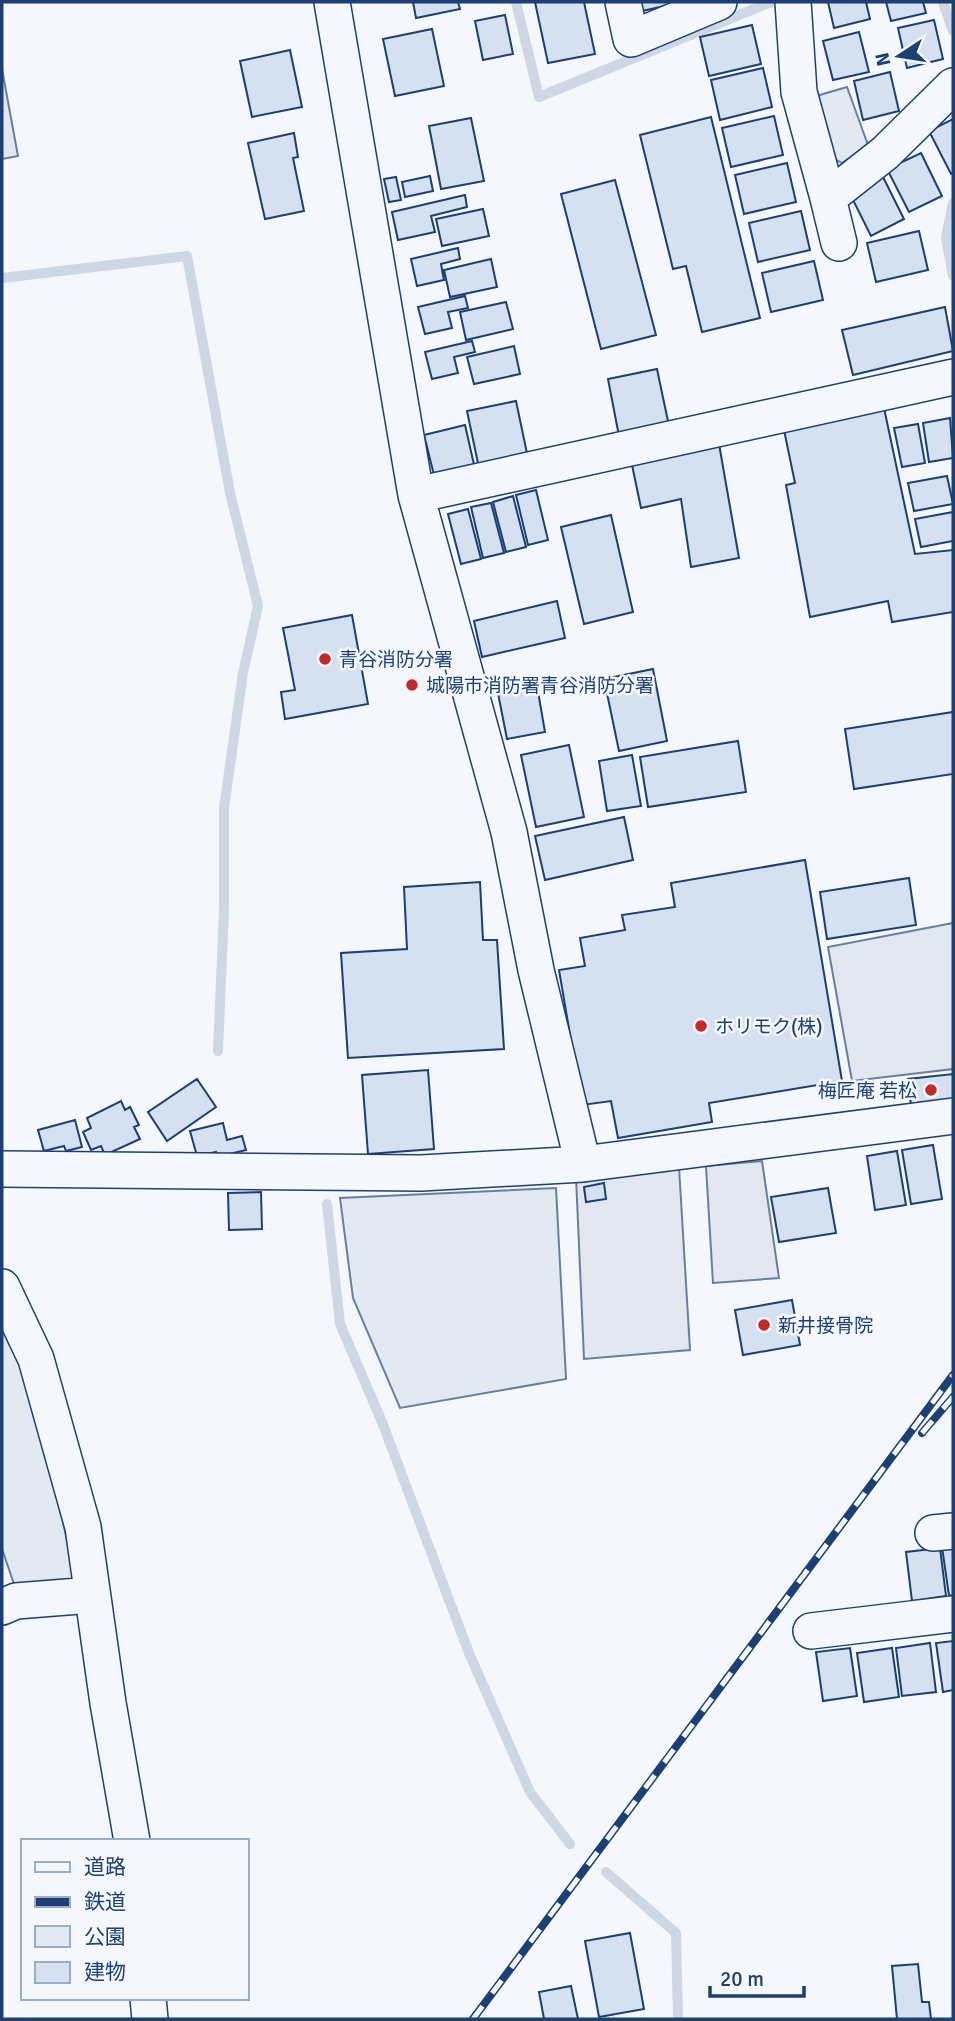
<svg xmlns="http://www.w3.org/2000/svg" width="955" height="2021" viewBox="0 0 955 2021" font-family="Signika,'Noto Sans JP',sans-serif">
<rect width="100%" height="100%" fill="#f4f7fb"/>
<path fill="#e3e9f0" stroke="#687fa3" stroke-width="2" d="M847,87l21,58 -26,18 -14,-8 -15,-58z
M556,1188l10,191 -166,29 -47,-110 -13,-100z
M2,1327l31,64 43,188 -62,5 -12,-35z"/>
<path fill="#e3e8f0" stroke="#687fa3" stroke-width="2" d="M2,69l16,87 -16,3z
M953,923v146l-101,12 -24,-134z
M762,1161l17,117 -66,5 -7,-117z
M679,1167l11,183 -106,9 -8,-182z"/>
<g fill="none" stroke-linecap="round" stroke-linejoin="round">
<path stroke="#cfd7e4" stroke-width="10" d="M516,2l23,95 232,-95
M943,2l10,29
M953,203l-7,34 7,39
M2,278l185,-22 43,237 28,113 -15,67 -19,135v101l-6,142
M327,1204l13,120 42,98 87,231 61,139 40,52
M606,1872l70,61 2,86"/>
</g>
<path fill="#d5e0f0" stroke="#1d3f73" stroke-width="2" d="M413,2h45l2,7 -44,9z
M535,2h49l11,52 -47,9z
M640,2h33l1,2 -32,7z
M828,2h38l4,17 -36,9z
M886,2h37l3,11 -35,8z
M505,15l8,39 -30,6 -8,-39z
M934,20l9,39 -36,9 -9,-40z
M752,25l9,39 -52,12 -9,-39z
M432,29l12,57 -49,10 -12,-57z
M859,32l10,40 -36,8 -10,-39z
M290,50l12,57 -50,10 -12,-56z
M763,68l9,39 -52,13 -9,-40z
M890,72l9,39 -36,9 -9,-39z
M774,116l9,39 -52,12 -9,-39z
M711,117l49,201 -58,14 -16,-66 -13,3 -33,-134z
M471,118l13,63 -43,8 -12,-63z
M953,119v54l-2,1 -22,-43z
M294,133l4,24 -5,1 11,53 -39,8 -17,-76z
M921,153l21,43 -33,16 -22,-43z
M787,163l9,39 -52,12 -9,-39z
M882,175l22,44 -33,17 -22,-44z
M430,176l3,15 -28,6 -3,-15z
M396,177l5,23 -12,2 -5,-23z
M615,180l41,155 -55,14 -40,-155z
M465,195l2,12 -36,9 4,16 -37,8 -6,-28z
M483,209l6,27 -47,10 -6,-27z
M801,211l9,39 -52,12 -9,-39z
M919,231l9,39 -52,12 -9,-39z
M458,248l2,11 -19,5 3,16 -27,6 -6,-27z
M491,259l6,28 -47,10 -6,-27z
M814,261l9,39 -52,12 -9,-39z
M465,296l3,12 -20,4 4,16 -27,6 -7,-27z
M506,302l7,27 -47,11 -6,-28z
M945,307l8,44 -100,24 -11,-45z
M472,341l3,11 -21,5 4,16 -26,6 -7,-27z
M514,346l6,28 -46,10 -7,-27z
M657,369l12,57 -50,10 -11,-57z
M516,401l12,57 -49,10 -12,-57z
M884,408l31,146 38,-4v62l-61,10 -4,-21 -78,16 -24,-132 9,-2 -11,-53z
M950,418l3,40 -24,4 -6,-39z
M918,424l7,39 -23,4 -8,-39z
M465,425l10,44 -40,10 -11,-44z
M719,444l20,114 -48,9 -10,-68 -40,9 -9,-43z
M947,476l6,28 -39,7 -6,-28z
M536,490l12,50 -20,5 -12,-50z
M513,496l13,51 -20,5 -13,-50z
M491,503l13,50 -21,5 -12,-51z
M468,509l13,50 -20,5 -13,-50z
M953,512v29l-32,6 -6,-28z
M611,515l22,97 -49,12 -23,-97z
M557,601l8,37 -83,19 -8,-36z
M352,615l16,89 -83,15 -4,-27 14,-2 -12,-62z
M653,669l14,72 -48,10 -15,-72z
M536,680l9,52 -38,7 -10,-51z
M953,712v62l-99,15 -9,-60z
M738,741l8,51 -98,15 -8,-50z
M569,745l15,72 -48,10 -15,-72z
M632,755l9,51 -34,5 -8,-50z
M624,817l9,43 -88,20 -10,-44z
M805,860l37,221 -133,22 3,19 -94,16 -7,-37 -29,4 -23,-135 26,-4 -5,-28 45,-8 -3,-15 53,-8 -4,-24z
M909,878l7,47 -89,14 -7,-47z
M480,882l3,58h14l7,109 -156,9 -7,-105 66,-4 -3,-62z
M428,1070l6,79 -66,5 -6,-79z
M953,1074v26l-42,5 -3,-26z
M197,1079l19,28 -49,34 -19,-29z
M121,1101l4,9 5,-3 9,18 -5,2 6,12 -35,16 -4,-9 -10,4 -8,-18 8,-4 -4,-10z
M75,1120l7,27 -16,4 -2,-5 -20,5 -6,-21z
M223,1123l4,17 15,-4 4,14 -29,7 -1,-5 -19,4 -7,-25z
M933,1145l9,54 -31,5 -9,-54z
M897,1151l9,54 -31,5 -8,-54z
M604,1183l2,16 -20,3 -2,-15z
M828,1188l8,45 -57,9 -8,-45z
M261,1192l1,37 -33,1 -1,-37z
M792,1300l8,45 -57,10 -8,-45z
M953,1546v49l-4,1 -7,-49z
M940,1548l6,48 -34,5 -6,-49z
M953,1641v49l-10,2 -7,-49z
M930,1643l6,49 -34,4 -6,-48z
M850,1648l7,48 -34,5 -7,-49z
M892,1648l7,49 -35,5 -7,-49z
M630,1933l14,76 -45,8 -14,-76z
M918,1964l4,38h7l2,17h-34l-5,-53z
M571,1986l7,33h-34l-5,-27z"/>
<g fill="none" stroke-linecap="round" stroke-linejoin="round">
<g stroke="#1d3f73" stroke-width="38">
<path id="minor" d="M332,2l84,493 93,337 27,138 47,194
M623,2l8,37 88,-37
M793,2l6,90 29,106 57,-45 68,-67
M828,198l11,45
M416,495l537,-118
M2,1169l419,4 162,-9 370,-48
M2,1287l34,72 47,168 25,176 24,138
M933,1533l20,-2
M2,1607l14,-6 76,-6
M811,1631l142,-17
M148,1998l2,21"/>
</g>
<use href="#minor" stroke="#f4f7fb" stroke-width="35"/>
<g stroke="#1d3f73" stroke-width="8">
<path id="rail" d="M922,1433l31,-36
M473,2019l480,-644"/>
</g>
<use href="#rail" stroke="#f4f7fb" stroke-width="5" stroke-dasharray="16" stroke-linecap="butt"/>
</g>
<g fill="#c62828" stroke="#f4f7fb" stroke-width="2.5">
<circle cx="325" cy="659" r="7"/>
<circle cx="412" cy="685" r="7"/>
<circle cx="701" cy="1026" r="7"/>
<circle cx="931" cy="1090" r="7"/>
<circle cx="764" cy="1325" r="7"/>
</g>
<g text-anchor="middle" stroke-width="5" stroke-linejoin="round" paint-order="stroke">
<g font-size="19" fill="#1d3f73" stroke="#f4f7fb" text-anchor="start">
<text x="339" y="666">青谷消防分署</text>
<text x="426" y="692">城陽市消防署青谷消防分署</text>
<text x="715" y="1033">ホリモク(株)</text>
<text x="917" y="1097" text-anchor="end">梅匠庵 若松</text>
<text x="778" y="1332">新井接骨院</text>
</g>
</g>
<rect width="955" height="2021" fill="none" stroke="#1d3f73" stroke-width="7"/>
<rect x="21" y="1839" width="228" height="161" fill="#f4f7fb" stroke="#9eadc5" stroke-width="2"/>
<rect x="35" y="1862" width="35" height="10" fill="#f4f7fb" stroke="#9eadc5" stroke-width="2"/>
<text x="84" y="1874" font-size="21" fill="#1d3f73">道路</text>
<rect x="35" y="1897" width="35" height="10" fill="#1d3f73" stroke="#9eadc5" stroke-width="2"/>
<text x="84" y="1909" font-size="21" fill="#1d3f73">鉄道</text>
<rect x="35" y="1926" width="35" height="21" fill="#e3e9f0" stroke="#9eadc5" stroke-width="2"/>
<text x="84" y="1944" font-size="21" fill="#1d3f73">公園</text>
<rect x="35" y="1962" width="35" height="21" fill="#d5e0f0" stroke="#9eadc5" stroke-width="2"/>
<text x="84" y="1979" font-size="21" fill="#1d3f73">建物</text>
<g transform="translate(899 56) rotate(258)" stroke="#f4f7fb" stroke-width="5" paint-order="stroke">
<path d="M0-5L12 26L0 18L-12 26Z" fill="#1d3f73"/>
<text y="-10" font-size="19" font-weight="bold" text-anchor="middle" fill="#1d3f73">N</text>
</g>
<path d="M710 1986v10h94v-10" fill="none" stroke="#1d3f73" stroke-width="3.5"/>
<text x="720" y="1986" font-size="21" fill="#1d3f73" stroke="#f4f7fb" stroke-width="5" paint-order="stroke">20 m</text>
</svg>
